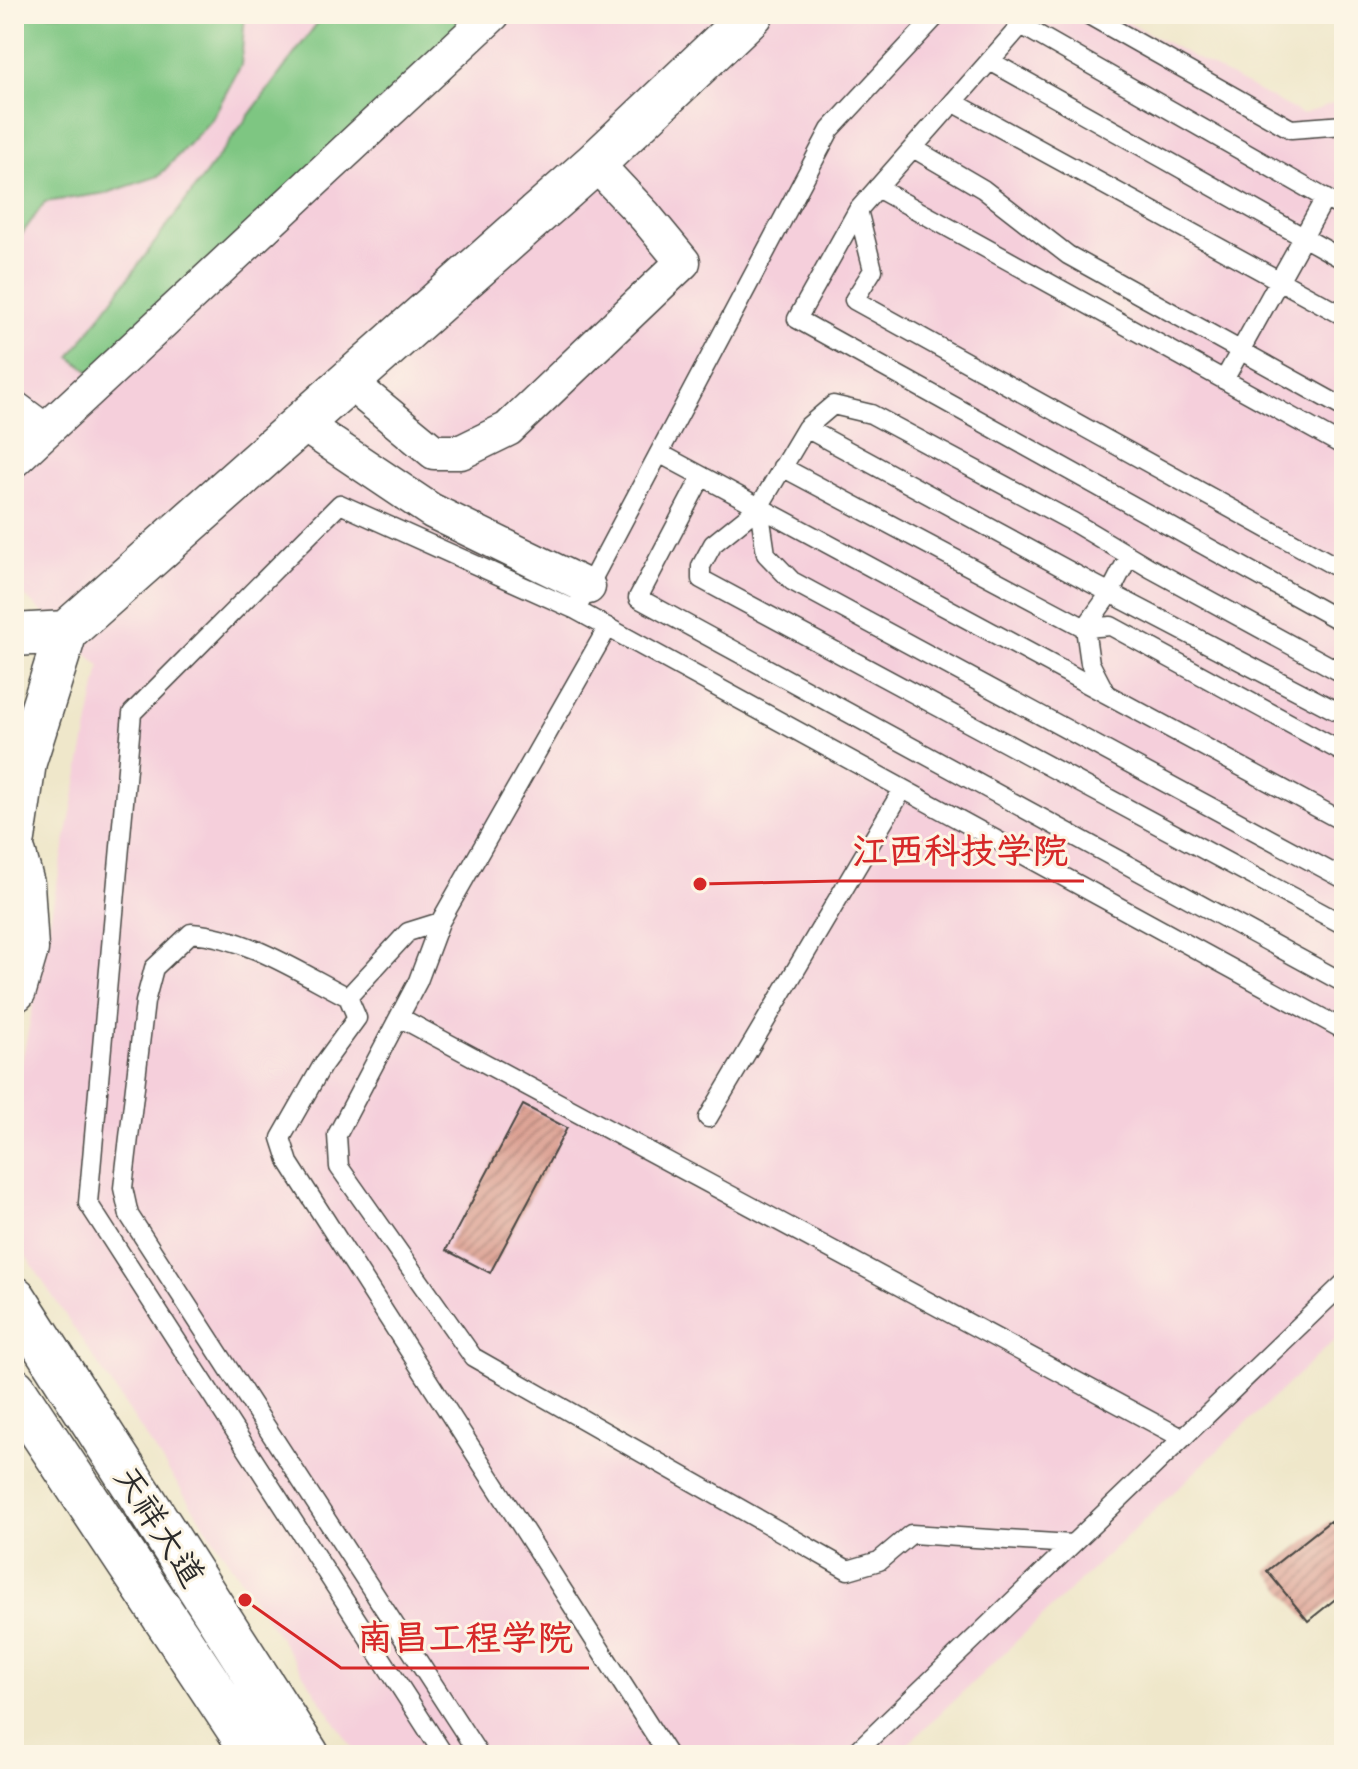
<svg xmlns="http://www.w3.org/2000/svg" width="1358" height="1769" viewBox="0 0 1358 1769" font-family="Caveat,'LXGW WenKai TC',sans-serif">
<defs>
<pattern id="building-hatch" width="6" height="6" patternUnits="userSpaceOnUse" patternTransform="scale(2)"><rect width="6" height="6" fill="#dca093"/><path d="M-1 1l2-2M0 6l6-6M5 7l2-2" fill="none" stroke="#b38378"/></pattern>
</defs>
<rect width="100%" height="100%" fill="#fcf5e5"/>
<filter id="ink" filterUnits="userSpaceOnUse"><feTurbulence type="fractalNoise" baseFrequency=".0125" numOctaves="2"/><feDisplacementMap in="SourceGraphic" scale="16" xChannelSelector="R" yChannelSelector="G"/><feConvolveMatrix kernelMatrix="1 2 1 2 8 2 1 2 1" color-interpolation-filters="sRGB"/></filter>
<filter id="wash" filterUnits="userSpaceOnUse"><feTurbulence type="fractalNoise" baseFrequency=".006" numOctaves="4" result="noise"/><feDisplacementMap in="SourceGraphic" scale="32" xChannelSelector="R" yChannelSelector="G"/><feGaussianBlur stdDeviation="1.8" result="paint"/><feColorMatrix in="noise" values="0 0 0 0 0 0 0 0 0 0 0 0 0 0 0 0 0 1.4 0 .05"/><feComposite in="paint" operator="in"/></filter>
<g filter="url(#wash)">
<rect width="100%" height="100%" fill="#efe7ca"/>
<path fill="#f5cfdb" d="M14,14h1098l190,100 34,-12 8,-16v1245l-448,424h-539l-343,-517v-136l86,-436 -86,-80z"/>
<path fill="#7ec682" stroke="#547856" stroke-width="2" d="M14,14h231l-4,51 -29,54 -53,57 -52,17 -62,9 -31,43z
M324,14h146l-373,363 -27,-20z"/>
<g id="blocks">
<path fill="url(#building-hatch)" d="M523,1105l44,23 -77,145 -44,-23z
M1330,1521l14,17v54l-36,29 -41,-50z"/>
</g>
</g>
<g filter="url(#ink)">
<use href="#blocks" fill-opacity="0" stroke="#484743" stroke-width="2"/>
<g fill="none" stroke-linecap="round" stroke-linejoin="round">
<g stroke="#484743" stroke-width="21">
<path id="service" d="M938,14l-108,116 -254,480 768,420
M1031,14l-173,196 -61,109 547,304
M1087,14l204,115 53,-4
M1021,25l323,184
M990,61l354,199
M953,102l391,214
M913,148l70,41 85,66 276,153
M877,188l467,258
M858,210l15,60 -19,30 490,271
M1224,380l101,-182
M806,428l289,157 249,130
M659,453l685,369
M782,467l303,161 5,35 16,31
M702,476l-64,122 706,385
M759,507l7,47 26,27 552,298
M1129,556l-19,37 -25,35 26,-2 233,127
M1344,674l-194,-106 -77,-46 -202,-108 -38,-9 -27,23 -47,79 -46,37 -12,22v13l643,346
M440,922l-22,59 -81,154 2,32 134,190 375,213 31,-9 32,-27 161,10
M348,997l60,-65 32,-10 168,-295
M399,1017l783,421
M708,1118l195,-329
M444,1755l-356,-552 44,-490 208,-209 236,106
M479,1755l-350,-540 -6,-27 22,-186 9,-34 37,-35c56,4 108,39 157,64l9,21 -35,48 -41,72 8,25 379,592
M853,1755l491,-472"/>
</g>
<g stroke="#484743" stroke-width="37">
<path id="minor" d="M349,382l85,70h27l47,-23 175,-167 -38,-46 -50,-53
M14,408l31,23
M301,423l131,88 156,76
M14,460l479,-446"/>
</g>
<g stroke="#484743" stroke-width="45">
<path id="tertiary" d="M14,635l52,-3
M14,839l11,-77 41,-130 529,-469 157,-149"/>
</g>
<g stroke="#484743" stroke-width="47">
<path id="primary" d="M14,855l8,29 4,65 -12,41
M14,1298l293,457
M14,1390l242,365"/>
</g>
<use href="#service" stroke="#fff" stroke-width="18"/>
<use href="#minor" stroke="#fff" stroke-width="34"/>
<use href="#tertiary" stroke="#fff" stroke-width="42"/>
<use href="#primary" stroke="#fff" stroke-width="44"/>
</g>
</g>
<g text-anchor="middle" stroke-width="6" stroke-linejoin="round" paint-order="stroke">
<g font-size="34" fill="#2b2b2b" stroke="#fcf5e5">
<text transform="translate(160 1526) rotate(57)" y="12">天祥大道</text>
</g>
</g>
<path fill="none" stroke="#d62828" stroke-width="3" d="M700 884L836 881H1084M245 1600L341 1668H589"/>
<g fill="#d62828" stroke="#fcf5e5" stroke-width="3">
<circle cx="700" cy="884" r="8"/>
<circle cx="245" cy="1600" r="8"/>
</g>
<g font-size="36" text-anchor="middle" font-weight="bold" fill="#d62828" stroke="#fcf5e5" stroke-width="6" stroke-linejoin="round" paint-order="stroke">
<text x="960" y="863">江西科技学院</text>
<text x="465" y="1650">南昌工程学院</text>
</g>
<rect width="1358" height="1769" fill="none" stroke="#fcf5e5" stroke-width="48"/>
</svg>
